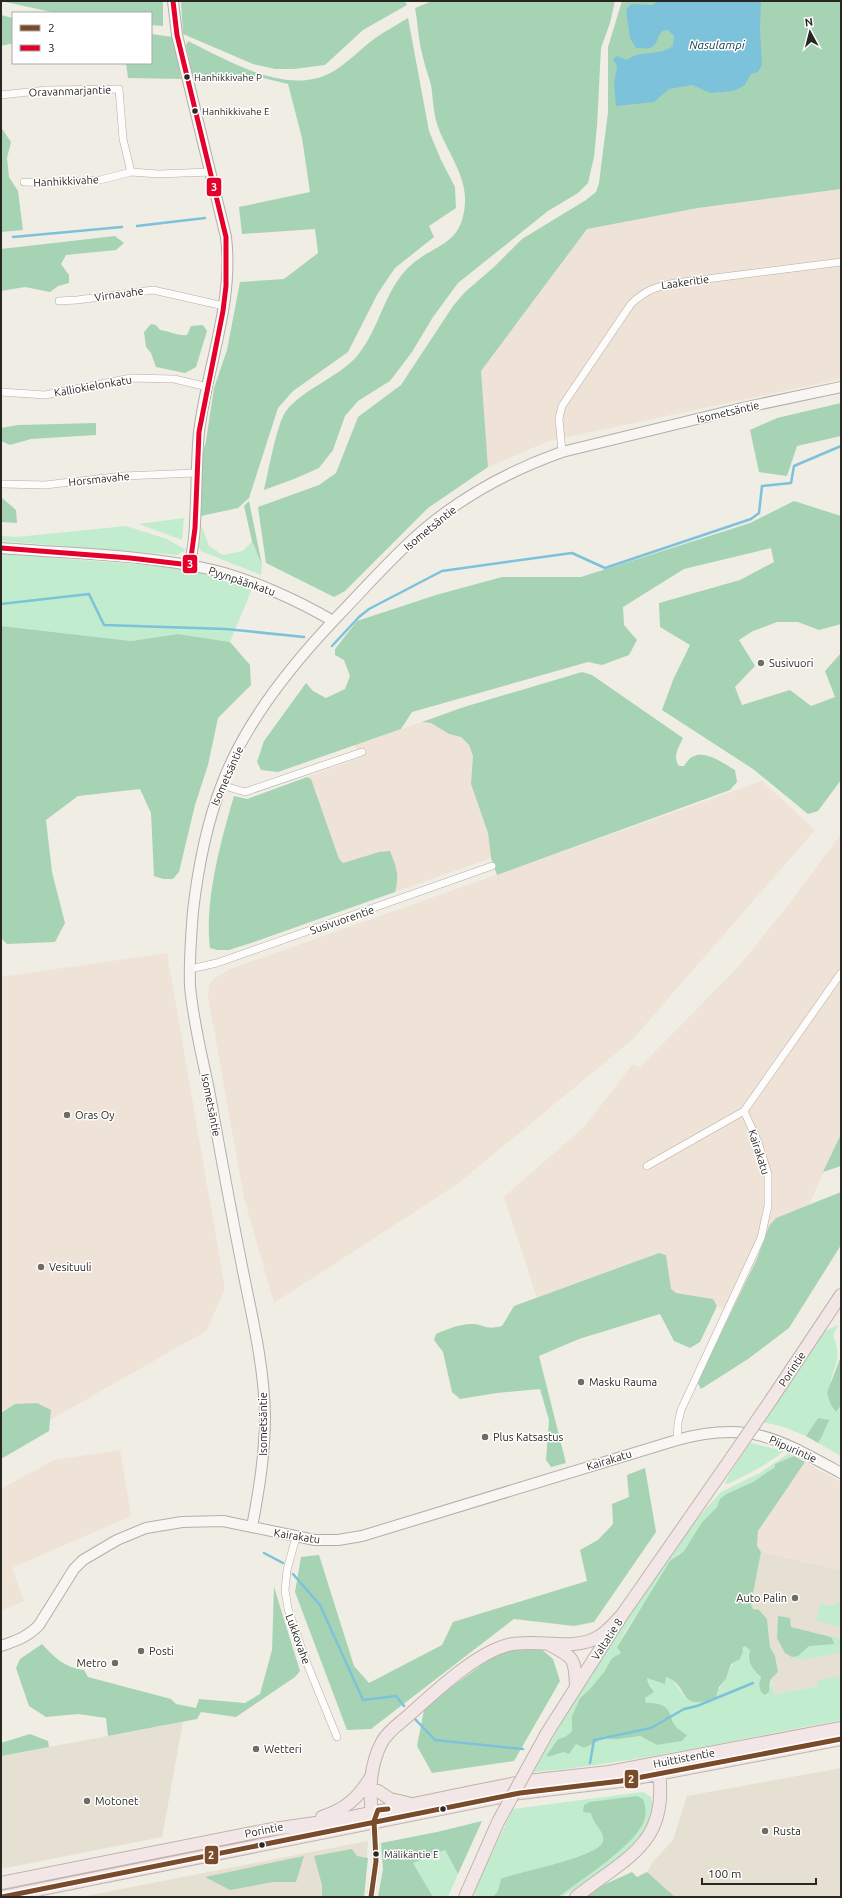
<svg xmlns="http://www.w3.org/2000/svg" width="842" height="1898" viewBox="0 0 842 1898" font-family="Ubuntu,sans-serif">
<rect width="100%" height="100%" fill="#f0ede4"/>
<path fill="#e5e0d1" d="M761,1552l80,18v110l-24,5 1,2 -44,7 -2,-14h-2l8,-8 -3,-16 -5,-9 -3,-28 -14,-10 -2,-5z
M183,1722l-21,115 -161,32v-113z
M841,1768v128l-166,1 -28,-25 6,-10 20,-22 14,-44z
M368,1841l-4,56h-283z"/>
<path fill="#efe2d6" d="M841,189v190l-292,62 -61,26 -7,-96 106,-142 111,-21z
M422,722l9,1 18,11 12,3 8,8 4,11 -2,28 17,49 3,25 -96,34 3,-12 -8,-29 -11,1 -36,11 -4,-4 -32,-82 52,-19 -4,-13z
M762,781l53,49 -183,210 -176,145 -182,118 -30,-105 -36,-202 1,-11 5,-6 16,-10z
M841,834v300l-32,71 -33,13 -7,8 -12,33 -25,52 -15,-5 -4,-7 -37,-6 -6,-4 -4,-34 -7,-2 -122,45 -33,-101 81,-71 47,-61 8,2 99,-101 50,-62z
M167,953l58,336 -19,42 -205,117v-471z
M120,1450l11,66 -119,52 12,33 -23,10v-122l53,-29z
M805,1462l36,20v88l-80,-18 -4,-6 1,-15z"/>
<path fill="#c1eccd" d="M184,518l-2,22 -43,-16z
M126,526l41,13 19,11 -9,5 -176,-14v-5l16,1z
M202,527l7,19 14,9 20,-4 9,-10 10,24 -1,10 -60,-24 -2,-4z
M1,554l159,12 37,6 53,17 1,2 -21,51 -52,-8 -47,7 -130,-15z
M838,1325l-5,11c9,21 3,25 -2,44 -1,7 4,24 6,32l4,-6v50l-23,-13c6,-8 5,-15 12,-22l-12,-3 -12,18 -25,-10 -19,-4 52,-79 4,-2 7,-10z
M750,1443l34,8c-17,14 -36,23 -56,33l-3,-1 4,-8z
M789,1453l5,3 -18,8 -1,3 -22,15 -27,12 -6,5 -3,8 -15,15 -18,29 -6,3 -50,73 -11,19 4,7 -9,5 -8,14 -14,17 -10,9 -8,18v15l-7,6 -7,2 -10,18 16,-5 12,-8 8,4 13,-6 7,-6 15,3 21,-3 17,9 25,-4 5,-6c-5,-3 -9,-5 -12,-10 -3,-3 -3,-8 -5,-11 -4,-10 -15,-11 -24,-11l-1,-5 7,-11 -4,-4 -1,-5 18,5 1,-6 6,2 12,17h32c2,-8 6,-10 10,-17 6,-11 1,-12 14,-21l2,-11 3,-1 5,4c-5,12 3,20 11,27l-2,7 12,3 -1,-7 1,-1 3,15 43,-7 1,-7 23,-4v44c-102,19 -204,43 -308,52l49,-85 61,-93 53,-74 25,-28 39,-19z
M841,1601l-1,26 -24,-7 4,-16 12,2z
M821,1634l20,5v14l-42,7 -7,-3c8,-1 9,-5 14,-9 6,-5 17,-4 24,-3l-3,-9z
M643,1792l8,5c1,6 2,12 1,18 -7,29 -65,67 -90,82h-88l4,-15 35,-73z
M445,1850l13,24 -10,23h-15l-20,-34z"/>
<path fill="#a7d3b5" d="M1,1h162v25l-12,-1v-12h-95z
M181,1h224l2,4 -44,25 -38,35 -31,4h-19l-22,-5 -70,-30z
M432,1h183l-5,22 -9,25 -4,78 -3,31 -6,26 -10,10 -30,18 -90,72 -25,34 -21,35 -22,29 -32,20 -13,15 -12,34 -14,18 -25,11 -30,11c4,-17 13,-67 22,-79 18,-23 52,-33 71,-55 23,-27 27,-67 54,-91 25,-22 51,-19 54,-62 2,-28 -20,-54 -28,-79 -4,-14 -4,-26 -6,-39 -3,-11 -7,-21 -9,-32 -4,-15 -4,-30 -7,-45z
M622,1h219v188l-143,19 -111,21 -106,142 7,96 -60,41 -83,83 -11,6 -68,-34 -8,-56 61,-22 17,-12 22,-56 43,-32 52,-79 12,-14 29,-25 28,-28 64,-39 10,-8 3,-9 9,-71v-65z
M1,15l12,3v25l-12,3z
M408,18l21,113 12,29 14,27 1,21 -27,18 5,11 -39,31 -17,25 -30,59 -55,39 -15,17 -29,90 -11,10 -37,8 1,-15 -2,-38 6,-22 8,-53 13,-38 13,-68 44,-3 34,-26 -3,-24 -73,5 -3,-27 71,-15 -8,-54 -14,-54 -37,-9 -53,4 -6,-6 -6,-28 2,-4c41,20 101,57 146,30 15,-9 26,-22 40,-32 11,-8 23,-14 34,-21z
M151,34l22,3 8,42 -53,-1 -2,-15h25z
M1,127l10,15 -4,16 2,19 9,14 5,39 -22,2z
M115,236l9,7 -8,7 -50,5 -5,9 8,11v8l-11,3 -8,6 -25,-5 -24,4v-42z
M151,324l5,1 4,5c10,1 17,6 27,5l4,-9 12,-1 4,6 -11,36 -11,6 -29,-6 -5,-14 -5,-6 -2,-15z
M841,403v33l-44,10 -10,30 -28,-4 -9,-42 27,-12z
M96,423v12l-65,4 -21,6 -9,-4v-13l17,-3z
M1,497l15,13 1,13 -16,-1z
M249,501l13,64 -10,-24 -8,-35z
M794,501l47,15v108l-22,6 -21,-8h-21l-24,9 -14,9 16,26 -20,21 7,18 48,-15 21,16 24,-9 -10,-26 16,-18v127l-23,31 -10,3 -55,-45 -91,-59 11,-30 17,-35 -30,-18 -1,-24 81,-23 34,-18 -3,-14 -87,21 -61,38 1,18 13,15 -8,15 -27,10 -14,-3 -176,50 -11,17 -123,43 -17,-2 -4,-8 7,-21 42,-58 7,8 13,7 19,-9 5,-13 -6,-16 -9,-5v-6l22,-28 79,-26 66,-18h79l169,-54z
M1,626l130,15 47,-7 52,8 20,23 1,20 -33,33 -10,47 -13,40 -16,67 -6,7h-10l-9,-3 -3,-63 -11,-24 -62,7 -32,24 6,52 13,51 -10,19 -48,2 -6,-6z
M582,672l10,3 91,63c-4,9 -11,18 -4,28h5c13,-23 35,-5 51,4l2,12 -7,8 -233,85 -6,-17 -3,-25 -17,-49 2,-28 -4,-11 -8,-8 -12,-3 -18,-11 -9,-1 42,-15z
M307,777l4,2 28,80 4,4 36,-11 11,-1c6,15 10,25 5,41l-141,50 -25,8h-12l-7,-2c-6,-46 11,-108 24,-152l13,3z
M841,1134v32l-18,6z
M841,1192v53l-52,83 -41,31 -47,30 -4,-7 60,-123 12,-33 7,-8z
M659,1253l7,2 5,34 5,4 37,6 4,7 -17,36 -10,6 -16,-7 -14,-27 -81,25 -40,17 27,107 -15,4 -5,-7 3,-40 -9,-31 -43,4 -37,6 -8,-7 -9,-40 -9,-12 2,-6c11,-5 26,-11 38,-10 13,2 12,6 28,2l12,-20z
M841,1356v50l-5,6 -5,-7 -4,-12z
M37,1403l14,7 -2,21 -48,28v-46l14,-9z
M818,1418l12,2c-6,8 -6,15 -12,23l-12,-7z
M794,1456l11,6 -47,69 -1,15 4,6 -10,52 2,5 6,1 8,9 3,28 5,9 3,16 -8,8 -1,12 -4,3 -4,-3 -2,-8 2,-7c-8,-7 -15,-15 -11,-27l-5,-4 -3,2 1,3 -3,8 -9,5 -5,15 -7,8 -3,10c-38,17 -27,-13 -50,-20l-1,7 -18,-6 1,5 6,9 -9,6 1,5c9,0 20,0 24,11 2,4 2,8 5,11 3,5 8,7 12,10l-5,6 -25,4 -17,-9 -21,3h-10l-5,-3 -7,6 -13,6 -8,-4 -7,10 -5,-2 -16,5 -1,-2 11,-16 7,-2 7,-6v-15l8,-18 10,-9 14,-17 8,-14 9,-5 -4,-6 53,-86 14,-10 18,-29 15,-15 3,-8 6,-5 27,-12 22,-15v-3z
M645,1468l11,64 -62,90 -20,4 -60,-7 -143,110 -24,1 -52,-138 6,-35 18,-2 35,111 15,17 73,-38 11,-23 134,-41 -7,-31 18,-10 15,-16 -1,-20 17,-7 -2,-22z
M274,1587l26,84 -5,6 -59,40 -35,-5 -4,7 -89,17 -2,-18 -28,-4 -32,3 -17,-11 -13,-38 4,-9 22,-15c12,13 23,24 42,26l4,7 83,22 5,5 20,4 3,-9 46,4 15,-9 12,-44z
M778,1616l12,2 1,9 36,9 5,2 2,6 -25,2 -11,10 -6,1 -7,-4 -8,-15z
M540,1648l13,11 7,22 -46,80 -82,12 -15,-27 7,-36 15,-14 55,-40 16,-6z
M30,1734l18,7 1,6 -48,9v-13z
M637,1796l6,3c3,8 4,16 0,24 -10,23 -58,54 -79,70l-6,4h-65l5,-6 3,-12c16,-7 100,-22 102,-38 2,-10 -11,-18 -12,-28l-8,-1 1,-7 6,-3z
M482,1821l-24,53 -13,-24 -32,13 20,34h-55l5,-28 -2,-26 56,-11z
M352,1849l5,7 11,2 -4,39h-42v-12l-8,-29z
M304,1856l-8,26h-23l-43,8 -25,-13z
M632,1872l5,5 10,-5 28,25h-90l16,-11z"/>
<path fill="#7cc2da" d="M659,1h102l-1,28 2,36 -4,7 -7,2 -7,12 -11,5 -22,2 -19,-8 -23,4 -15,13 -38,4 -2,-23 3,-17 -4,-7 4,-3 10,4c14,-11 31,-3 46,-14l1,-10 -6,-6c-13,0 -7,14 -18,18 -4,1 -9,0 -14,0l-6,-10 -4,-28 5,-6 21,1z"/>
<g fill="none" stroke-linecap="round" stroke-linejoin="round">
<path stroke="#7cc2da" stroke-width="2.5" d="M137,226l68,-8
M13,237l109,-10
M1,604l88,-10 15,31 122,4 78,8
M332,646l27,-29 10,-8 73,-38 130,-18 33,15 146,-49 8,-6 3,-27 29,-3 3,-17 47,-20
M264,1553l19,10
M293,1574l27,31 43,95 33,-4 8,10
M414,1718l21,22 88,9
M590,1763l4,-23 57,-12 33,-19 13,-3 56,-23"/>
<g stroke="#b1afa9" stroke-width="8">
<path id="minor" d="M1,95l46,-5 72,-1 4,50 8,33 27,2 53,-2
M24,182l26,1 50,-3 31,-8
M59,301l18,-1 76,-10 71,16
M1,392l44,3 86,-17 43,1 34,8
M562,452l-3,-34 3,-12 69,-102c15,-14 24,-17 44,-21l166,-21
M2,484l43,1 78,-9 73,-3
M221,785l24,7 117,-40
M190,969l27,-6 275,-97
M647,1166l97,-55
M677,1440l1,-17 3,-13 80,-172 7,-32v-32l-10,-32 -14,-31 97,-138
M296,1537l-9,33 -2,20 3,19 18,52 31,76
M371,1897l5,-36 -2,-40"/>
</g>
<g stroke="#b1afa9" stroke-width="12">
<path id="secondary" d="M173,1l4,34 49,202c8,67 -19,129 -27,195 -3,30 -2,61 -4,91 0,14 -3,28 -5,42
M1,548c70,6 143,6 212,22 38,9 86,31 120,51
M252,1527c7,-37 13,-73 13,-111 -1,-55 -15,-107 -25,-160 -11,-55 -21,-111 -31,-166 -7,-34 -16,-69 -19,-104 -1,-25 1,-50 3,-75 5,-43 13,-86 29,-127 23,-62 71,-121 116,-168 28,-29 54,-59 84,-85 41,-35 89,-61 140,-79l180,-44 99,-21
M1,1646c14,-5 27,-9 38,-21l35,-56 9,-9 34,-20 29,-12 36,-6 41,-1 92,19h23l24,-4 315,-96c72,-20 102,-1 164,33"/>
</g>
<g stroke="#c1b2ae" stroke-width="14">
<path id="trunk" d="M773,1397l68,-102
M548,1644c25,13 27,13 28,41
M547,1733l75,-118 110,-158
M378,1791l12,8 18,4
M322,1817c24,-8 36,-19 49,-40
M373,1818c-5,-24 -3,-54 9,-76 6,-11 17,-18 26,-26 26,-23 66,-62 100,-71 28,-7 65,7 90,-8 9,-5 17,-15 24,-22
M1,1883l266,-53 69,-10 135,-28 56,-11 82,-9 232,-44
M2,1897l518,-104 101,-12 220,-42
M465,1897l33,-75
M576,1897c52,-41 95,-54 82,-131"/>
</g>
<use href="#minor" stroke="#fdfcfb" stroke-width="7"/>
<use href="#secondary" stroke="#f8f5f3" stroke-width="10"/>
<use href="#trunk" stroke="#f2e7e6" stroke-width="12"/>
<g stroke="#c1b2ae" stroke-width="14" stroke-linecap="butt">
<path id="trunk-bridge" d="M732,1457l41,-60
M498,1822l49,-89"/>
</g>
<use href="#trunk-bridge" stroke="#f2e7e6" stroke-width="12"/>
<g stroke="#fff" stroke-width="8">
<path id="bus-1" d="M2,1897l518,-104 101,-12 220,-42
M371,1897l5,-36 -2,-40 4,-11 10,-1"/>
</g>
<g stroke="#fff" stroke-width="8">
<path id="bus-2" d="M1,548l129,10 60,7 5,-37 4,-96 24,-121 3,-25v-49l-49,-202 -4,-34"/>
</g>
<use href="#bus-1" stroke="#7a4b2a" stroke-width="5"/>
<use href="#bus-2" stroke="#e4002b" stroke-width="5"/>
</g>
<g fill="#292722" stroke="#fff" stroke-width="1.5">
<circle cx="187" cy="77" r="3.5"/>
<circle cx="195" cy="111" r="3.5"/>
<circle cx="443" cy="1809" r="3.5"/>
<circle cx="262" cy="1845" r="3.5"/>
<circle cx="376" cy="1854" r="3.5"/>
</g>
<g fill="#6f6c66" stroke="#fff" stroke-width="1.5">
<circle cx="761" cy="663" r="4"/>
<circle cx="67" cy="1115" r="4"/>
<circle cx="41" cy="1267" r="4"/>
<circle cx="581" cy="1382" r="4"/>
<circle cx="485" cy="1437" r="4"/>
<circle cx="795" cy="1598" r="4"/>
<circle cx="141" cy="1651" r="4"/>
<circle cx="115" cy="1663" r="4"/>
<circle cx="256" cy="1749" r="4"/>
<circle cx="87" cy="1801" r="4"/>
<circle cx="765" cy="1831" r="4"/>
</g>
<g text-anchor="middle" stroke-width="3" stroke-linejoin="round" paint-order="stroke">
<g font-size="10" fill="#292722" stroke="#fff" text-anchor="start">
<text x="194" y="81">Hanhikkivahe P</text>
<text x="202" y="115">Hanhikkivahe E</text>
<text x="384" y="1858">Mälikäntie E</text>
</g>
<g font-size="11" fill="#292722" stroke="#fff">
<text transform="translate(70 91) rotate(-2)" y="4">Oravanmarjantie</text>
<text transform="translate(66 181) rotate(-3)" y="4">Hanhikkivahe</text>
<text transform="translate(685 282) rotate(-8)" y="4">Laakeritie</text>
<text transform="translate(119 294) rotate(-8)" y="4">Virnavahe</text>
<text transform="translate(93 386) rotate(-10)" y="4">Kalliokielonkatu</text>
<text transform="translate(728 412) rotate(-13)" y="4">Isometsäntie</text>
<text transform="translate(99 479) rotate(-6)" y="4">Horsmavahe</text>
<text transform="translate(430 528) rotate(-39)" y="4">Isometsäntie</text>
<text transform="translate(242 581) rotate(19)" y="4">Pyynpäänkatu</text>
<text transform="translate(227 776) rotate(-66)" y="4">Isometsäntie</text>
<text transform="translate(342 920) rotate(-19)" y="4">Susivuorentie</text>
<text transform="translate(211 1105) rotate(79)" y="4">Isometsäntie</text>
<text transform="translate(759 1152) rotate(72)" y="4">Kairakatu</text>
<text transform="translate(792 1369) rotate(-56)" y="4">Porintie</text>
<text transform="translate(263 1424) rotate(-90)" y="4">Isometsäntie</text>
<text transform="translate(793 1449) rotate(24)" y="4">Piipurintie</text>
<text transform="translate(609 1460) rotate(-17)" y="4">Kairakatu</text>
<text transform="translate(297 1536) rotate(9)" y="4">Kairakatu</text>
<text transform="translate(298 1639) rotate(70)" y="4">Lukkovahe</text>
<text transform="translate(607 1639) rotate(-57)" y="4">Valtatie 8</text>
<text transform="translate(684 1758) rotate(-11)" y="4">Huittistentie</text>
<text transform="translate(264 1830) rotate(-11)" y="4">Porintie</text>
</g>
<g font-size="11" fill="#292722" stroke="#fff" text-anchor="start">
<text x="769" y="667">Susivuori</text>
<text x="75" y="1119">Oras Oy</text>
<text x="49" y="1271">Vesituuli</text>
<text x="589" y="1386">Masku Rauma</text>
<text x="493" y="1441">Plus Katsastus</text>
<text x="787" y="1602" text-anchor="end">Auto Palin</text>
<text x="149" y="1655">Posti</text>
<text x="107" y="1667" text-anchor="end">Metro</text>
<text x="264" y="1753">Wetteri</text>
<text x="95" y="1805">Motonet</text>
<text x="773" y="1835">Rusta</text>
</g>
<g font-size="12" font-style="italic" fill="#0f3b4b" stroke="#fff">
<text x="717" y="49">Nasulampi</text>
</g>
</g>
<g stroke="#fff" stroke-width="1.5">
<rect x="206" y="177" width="16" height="20" rx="4" fill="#e4002b"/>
<rect x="182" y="554" width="16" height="20" rx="4" fill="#e4002b"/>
<rect x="624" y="1769" width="15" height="20" rx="4" fill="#7a4b2a"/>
<rect x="204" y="1845" width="15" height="20" rx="4" fill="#7a4b2a"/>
</g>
<g font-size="11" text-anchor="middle" font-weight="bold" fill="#fff">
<text x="214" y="191">3</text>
<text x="190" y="568">3</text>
<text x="631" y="1783">2</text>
<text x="211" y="1859">2</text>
</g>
<rect width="842" height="1898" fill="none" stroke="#292722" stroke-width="4"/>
<rect x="12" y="12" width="140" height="52" fill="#ffffff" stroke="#a9a9a7"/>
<rect x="20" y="25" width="20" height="6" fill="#7a4b2a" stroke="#a9a9a7"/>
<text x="48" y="32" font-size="12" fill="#292722">2</text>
<rect x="20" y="45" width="20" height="6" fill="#e4002b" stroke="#a9a9a7"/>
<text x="48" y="52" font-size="12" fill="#292722">3</text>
<g transform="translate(810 32) rotate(353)" stroke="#ffffff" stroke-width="3" paint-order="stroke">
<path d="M0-3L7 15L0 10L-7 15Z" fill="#292722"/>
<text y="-6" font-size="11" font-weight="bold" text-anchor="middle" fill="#292722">N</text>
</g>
<path d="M702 1878v6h114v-6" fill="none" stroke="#292722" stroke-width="2"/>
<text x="708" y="1878" font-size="12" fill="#292722" stroke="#ffffff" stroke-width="3" paint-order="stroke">100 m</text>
</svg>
